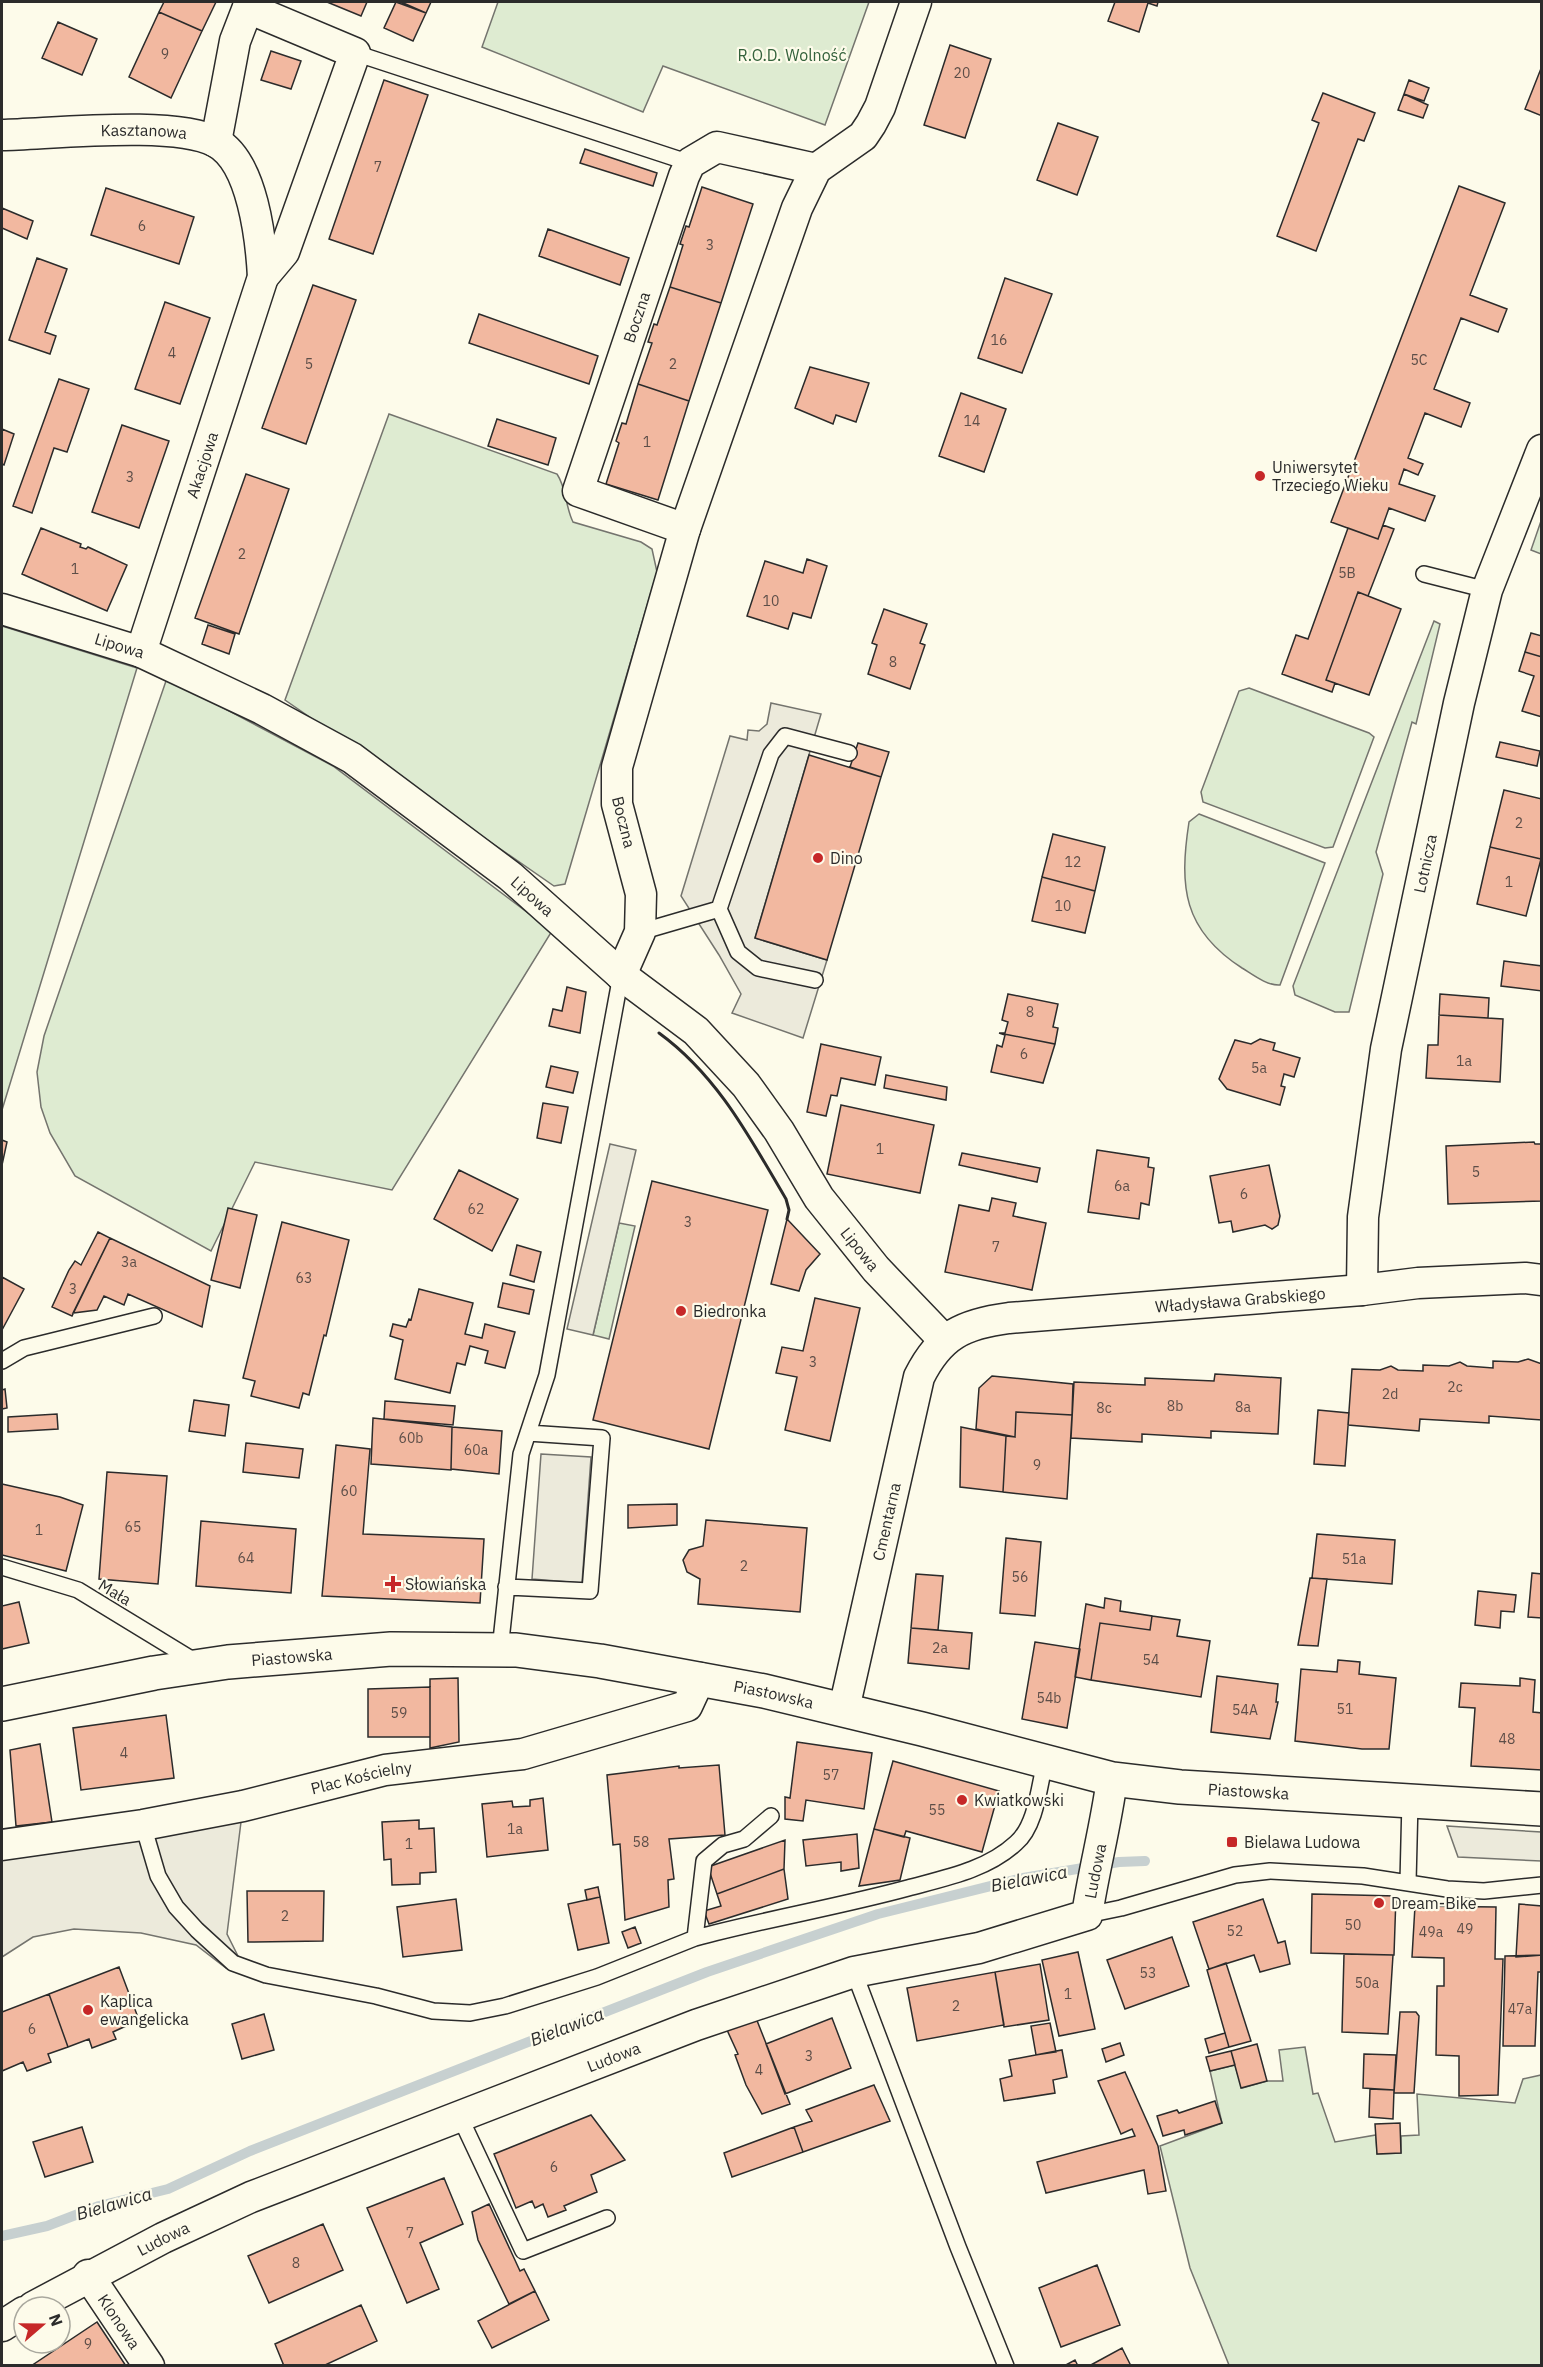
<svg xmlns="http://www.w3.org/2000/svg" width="1543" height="2367" viewBox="0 0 1543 2367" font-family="'IBM Plex Sans',sans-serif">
<rect width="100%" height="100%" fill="#fdfbea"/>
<path fill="#deebd1" stroke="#74746e" stroke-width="1.5" d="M498,2h371l-44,123 -162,-59 -20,46 -161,-65z
M389,414l168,60c10,15 8,32 16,48l68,20 11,7 5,23 -92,312 -11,2 -269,-186z
M1541,521v33l-10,-4z
M1434,621l6,3 -24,100 -4,-2 -36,130 7,22 -34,138h-14l-40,-17 -2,-9z
M2,626l135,42 -135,442z
M167,678l166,88 219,165 -160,259 -137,-28 -44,89 -136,-75 -25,-43 -9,-26 -4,-35 7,-36z
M1249,688l120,45 5,4 -41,110 -8,1 -122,-46 -2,-10 38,-101z
M1199,814l126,49 -45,122c-13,1 -28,-11 -38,-17 -59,-38 -63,-81 -53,-146z
M619,1223l16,3 -26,113 -16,-4z
M1305,2047l8,47 5,-1 17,49 41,-7 1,19 24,-1v-17l18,-1 -2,-41 98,9 8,-24 18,-4v290h-312l-39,-97 -30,-122 62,-23 -12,-52 25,-6 7,23 25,-7h16l-4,-31z"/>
<path fill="#eceadb" stroke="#74746e" stroke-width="1.5" d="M771,703l50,11 -66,224 72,22 -24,78 -71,-25 9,-19 -22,-39 -38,-59 49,-160 17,4 1,-10 11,1 8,-7z
M610,1144l26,6 -43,185 -26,-6z
M541,1454l50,3 -9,126 -50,-4z
M243,1806l-16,128 12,24 -13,10 -30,-23 -55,-12 -67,-4 -41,8 -31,20v-112z
M1447,1826l94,6v29l-83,-4z"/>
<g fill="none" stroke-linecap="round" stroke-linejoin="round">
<path stroke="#c7d0d0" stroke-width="10" d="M2,2236l45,-10 52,-20 69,-17 82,-38 457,-179 171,-58 145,-36 96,-16 26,-1"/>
</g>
<path fill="#f2b8a0" stroke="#2b2b2b" stroke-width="1.5" d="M164,2h52l-14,29 -43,-19z
M327,2h40l-6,14z
M396,2l30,11 -13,28 -29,-13z
M401,2h30l-5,11z
M1115,2h43l-1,4 -9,-3 -9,29 -31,-11z
M159,12l43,19 -31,67 -42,-21z
M58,22l39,17 -15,36 -40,-17z
M950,45l41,14 -26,79 -41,-13z
M271,51l30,10 -10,28 -30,-9z
M1542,66v50l-17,-7z
M384,80l44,15 -55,159 -44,-15z
M1409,80l20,8 -5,13 -20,-7z
M1323,93l52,20 -11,28 -6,-2 -42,112 -39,-15 42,-113 -7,-3z
M1404,94l24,11 -5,13 -25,-8z
M1058,123l40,14 -21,58 -40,-15z
M585,149l72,24 -4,13 -73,-23z
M1459,186l46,17 -35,92 37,14 -9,23 -37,-14 -27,71 36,14 -9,24 -36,-14 -17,45 15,6 -5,11 -14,-6 -5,15 36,12 -10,25 -36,-13 -11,31 -47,-17z
M702,187l51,17 -32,99 -51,-16 13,-42 -3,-1 6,-18 3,1z
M106,188l88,29 -15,47 -88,-29z
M2,208l31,13 -6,18 -25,-11z
M548,229l81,29 -9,27 -81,-29z
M37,258l30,11 -22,63 11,4 -6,18 -41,-14z
M1005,278l47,16 -30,79 -44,-15z
M313,285l43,15 -50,144 -44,-16z
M670,287l51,16 -32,98 -51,-17 14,-41 -4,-1 6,-18 3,1z
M165,302l45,16 -30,86 -45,-15z
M479,314l119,42 -9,28 -120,-41z
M810,367l59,16 -13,39 -20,-7 -3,9 -38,-16z
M59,379l30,10 -22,63 -13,-4 -22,65 -19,-7z
M638,384l51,17 -31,99 -52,-16 13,-41 -3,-2 6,-18 4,1z
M961,393l45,16 -22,63 -45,-16z
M497,419l59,19 -8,27 -60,-19z
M122,425l47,16 -30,87 -47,-16z
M2,429l12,5 -10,31 -2,-1z
M246,474l43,15 -50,145 -44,-16z
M1383,525l11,4 -26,67 -10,-4 -32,88 9,3 -3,9 -50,-18 14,-39 12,4 40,-111 30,11z
M41,528l40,16 -1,3 6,2 2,-2 39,18 -20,46 -85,-37z
M807,559l20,7 -16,52 -18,-5 -5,16 -41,-13 18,-55 38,12z
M1358,592l43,17 -32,86 -43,-15z
M884,609l43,15 -7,19 5,2 -15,44 -42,-15 9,-29 -5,-2z
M208,625l27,9 -6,20 -27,-10z
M1531,633l11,3v21l-17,-5z
M1525,652l17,5v60l-20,-6 12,-35 -15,-5z
M1500,742l40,9 -3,15 -41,-9z
M858,743l31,9 -8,25 -31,-10z
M809,755l72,22 -54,183 -72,-22z
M1504,790l38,9 -1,60 -51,-12z
M1053,834l52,13 -10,44 -53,-14z
M1490,847l51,12 -15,57 -49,-12z
M1042,877l53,14 -10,42 -53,-12z
M1504,961l38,5v25l-41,-5z
M567,987l19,5 -6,41 -31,-7 4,-17 9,2z
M1008,994l50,10 -5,23 5,1 -3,16 -56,-11h6l3,-11 -6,-2z
M1440,994l49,4 -1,20 -49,-3z
M1439,1015l64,4 -3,63 -74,-4 2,-33h10z
M999,1033l56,11 -12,39 -52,-11 6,-27 5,2 3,-12z
M1260,1039l15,4 -2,7 27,8 -6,19 -10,-3 -3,12 4,1 -5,18 -53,-16 -8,-10 16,-39 16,4z
M821,1044l60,13 -6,28 -34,-7 -4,18 -6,-1 -5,21 -19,-4z
M551,1066l27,6 -5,21 -27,-6z
M886,1075l61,12 -1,13 -62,-12z
M543,1103l25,4 -7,36 -24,-5z
M841,1105l93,20 -14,68 -93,-19z
M2,1140l5,2 -5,23z
M1534,1142l1,2h7v57l-94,3 -2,-58z
M1097,1150l52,8 -1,9 6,1 -5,37 -8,-2 -2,16 -51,-7z
M962,1153l78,15 -3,14 -78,-17z
M1269,1165l11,51 -2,9 -6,4 -7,-4 -32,7 -2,-11 -12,2 -9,-47z
M459,1170l59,29 -26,52 -58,-32z
M652,1181l116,29 -59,239 -116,-29z
M992,1198l24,5 -3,13 33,7 -14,67 -87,-18 14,-67 30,6z
M228,1208l29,7 -17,73 -29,-8z
M787,1219l33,35 -14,16 -7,21 -28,-7z
M282,1222l67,18 -23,96 -2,-1 -15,60 -6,-2 -4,15 -48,-12 4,-15 -12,-3z
M98,1232l12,6 -38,78 -20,-9 17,-37 6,-9 6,4z
M110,1238l100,48 -8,41 -74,-33 -4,11 -20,-9 -7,14 -24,3z
M517,1245l24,7 -7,30 -24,-7z
M2,1277l22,12 -22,41z
M503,1283l31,7 -5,24 -31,-7z
M419,1289l54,14 -8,31 17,4 3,-14 30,8 -10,36 -20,-5 3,-12 -18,-5 -5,19 -8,-2 -7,30 -55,-14 8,-39 -13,-4 3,-12 13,3 3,-8 2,1z
M815,1298l45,10 -30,133 -45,-11 12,-53 -21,-4 6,-26 21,4z
M1528,1359l14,5v56l-53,-4v7l-69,-4 -1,12 -71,-6 4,-56 28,1 11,-4 7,4 25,1v-6l26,1 11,-4 7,4 26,2v-7l25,1z
M1215,1374l66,4 -3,56 -67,-3v7l-69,-4v8l-71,-4 3,-56 71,3v-7l69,3z
M992,1376l81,8 -1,31 -56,-3 -1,25 -39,-8 3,-41z
M5,1389l2,19 -5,1v-19z
M194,1400l35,5 -4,31 -36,-5z
M385,1401l70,5 -2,19 -69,-6z
M1318,1410l31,3 -4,53 -31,-2z
M1016,1412l56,3 -5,84 -64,-7 3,-56 9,1z
M57,1414l1,15 -50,3v-15z
M373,1418l79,9 -1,43 -80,-6z
M452,1427l50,4 -3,43 -48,-5z
M961,1427l45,9 -3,56 -43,-5z
M246,1443l57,6 -4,29 -56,-6z
M336,1445l34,4 -7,85 121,5 -4,64 -158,-7z
M107,1472l60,4 -9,108 -59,-5z
M2,1484l58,13 23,8 -17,66 -64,-16z
M677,1504v21l-49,3v-23z
M706,1520l101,8 -7,84 -102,-8 2,-25 -13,-7 -4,-12 6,-10 14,-4z
M201,1521l95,8 -5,64 -95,-7z
M1317,1534l78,6 -3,44 -80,-6z
M1006,1538l35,4 -6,74 -35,-3z
M1532,1573l10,1v44l-14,-1z
M916,1574l27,2 -5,54 -27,-2z
M1310,1578l17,1 -9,67 -20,-1z
M1478,1591l38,4 -2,17 -13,-1 -1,17 -25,-3z
M1105,1598l16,3 -1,10 32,5 -2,14 -50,-7 -9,57 -16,-3 11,-73 18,4z
M19,1602l10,41 -27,6v-43z
M1152,1616l28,4 -3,16 33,5 -9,56 -110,-17 9,-57 50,7z
M911,1628l61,5 -3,36 -61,-6z
M1035,1642l45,7 -13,79 -45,-9z
M1338,1660l22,2 -1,12 37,4 -7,71h-27l-67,-8 6,-72 36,3z
M1217,1676l61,8 -2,18h2l-8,37 -59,-7z
M458,1678l1,64 -29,6v-69z
M1520,1678l15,2 -2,32 9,1v57l-71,-4 4,-58 -16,-1 2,-24 59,3z
M430,1687v50h-62v-48z
M166,1715l8,63 -93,12 -8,-62z
M797,1742l75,11 -8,56 -58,-9 -3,21 -18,-2v-22l5,1z
M40,1744l12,78 -36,4 -6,-76z
M893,1761l106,30 -17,61 -76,-21 -2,6 -30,-8z
M719,1765l6,70 -56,4 5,40 -6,1 1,27 -44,13 -5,-76 -7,1 -6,-70 72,-9v2z
M543,1798l5,52 -61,7 -5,-53 30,-3 1,6 17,-1v-6z
M419,1820v9l15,-1 2,44 -16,1v11l-28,1 -1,-26 -7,1 -2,-38z
M874,1829l36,9 -10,42 -41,6z
M857,1834l2,34 -18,3v-9l-35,4 -3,-26z
M785,1840l-1,29 -67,25 -9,-27z
M784,1869l4,30 -79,25 -5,-13 17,-5 -4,-12z
M598,1887l2,10 -13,3 -2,-10z
M247,1891h77l-1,50 -75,1z
M1312,1894l84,2 -2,59 -83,-2z
M600,1897l9,46 -31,7 -10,-46z
M456,1899l6,51 -59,7 -6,-50z
M1263,1899l15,44 7,-2 5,23 -30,8 -6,-17 -45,14 -16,-47z
M1519,1904l23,2v49l-26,2z
M1415,1906l81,1 -1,52h8l-5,136 -39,1v-40l-23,-1 1,-69h7v-28l-32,-1z
M635,1927l6,16 -13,5 -6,-16z
M1172,1937l17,49 -64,23 -18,-49z
M1078,1952l17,77 -36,7 -17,-76z
M1344,1954l49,1 -5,79 -46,-2z
M1542,1955v17h-4l-3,74h-32l2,-90z
M1226,1963l25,78 -22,6 -22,-77z
M1040,1964l9,56 -45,7 -9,-55z
M119,1967l20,53 -26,12 3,7 -24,9 -3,-9 -21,8 -19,-53z
M995,1972l9,53 -87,16 -10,-53z
M49,1994l19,53 -20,7 3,8 -24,9 -4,-9 -21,9v-59z
M1400,2012h16l3,4 -5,77h-20z
M264,2014l10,36 -32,9 -10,-35z
M756,2018l34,86 -28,10 -16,-29 -11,-30 3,-1 -11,-24z
M832,2018l19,50 -66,26 -19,-50z
M1050,2023l6,29 -20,3 -5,-29z
M1225,2033l4,14 -20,6 -4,-14z
M1120,2043l4,12 -18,7 -4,-13z
M1257,2044l10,37 -26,7 -10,-37z
M1062,2050l5,27 -14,3 2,13 -51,8 -4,-22 12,-3 -3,-16z
M1231,2051l4,14 -25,6 -4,-14z
M1364,2054l32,1 -2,35 -31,-2z
M1125,2072l33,74 8,45 -18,3 -4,-24 -98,23 -9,-31 98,-26 -3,-7 -11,5 -23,-53z
M874,2085l16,36 -87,31 -9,-25 18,-6 -6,-11z
M1370,2089l24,1 -1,29 -24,-2z
M1215,2101l7,22 -37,12 -1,-5 -21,6 -6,-20 20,-6 2,3z
M591,2115l34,45 -34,15 6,17 -33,14 2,4 -18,7 -5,-13 -8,4 -3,-7 -16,7 -22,-54z
M1400,2123l1,30 -24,1 -2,-30z
M82,2127l11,35 -48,15 -12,-35z
M794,2127l9,25 -71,25 -8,-24z
M444,2178l19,46 -43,19 19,46 -32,14 -40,-95z
M489,2204l31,67 4,-2 11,22 -26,13 -31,-64 -6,-28z
M323,2224l20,46 -74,33 -21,-47z
M1097,2265l23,60 -59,22 -22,-59z
M535,2291l14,29 -57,28 -14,-27z
M361,2305l16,36 -54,25h-39l-9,-22z
M97,2322l29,44h-95z
M1122,2348l9,18h-42z
M1075,2360l3,6h-14z"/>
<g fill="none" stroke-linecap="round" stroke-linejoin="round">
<g stroke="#2b2b2b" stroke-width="18">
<path id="service" d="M355,53l335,110
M1424,574l63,16
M719,909l52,-155 14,-18 64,17
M640,932l79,-23 19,43 20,16 57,12
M2,1361l22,-13 130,-32
M2,1567l76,23 118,72
M506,1587l84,4 12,-153 -74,-5
M500,1650l21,-196 26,-79 74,-400
M143,1825l15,51 18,31 21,23 36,33 33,12 110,21 57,15 37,2 35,-7 92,-29 98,-39 9,-77 19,-16 21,-6 27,-23
M1408,1882l2,-81
M1087,1915l34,-7 114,-33 35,-4 93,5 84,13 37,2 58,-6
M695,1938c71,-19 143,-31 213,-50 37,-10 79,-18 108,-45 20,-17 23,-56 29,-81
M854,1972l104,275 48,119
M460,2117l63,134 84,-33"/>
</g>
<g stroke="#2b2b2b" stroke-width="33">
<g id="minor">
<path d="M248,8l107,45 -71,199 -21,25"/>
<path id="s1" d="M2,135c50,-1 173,-15 214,7 37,20 45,98 47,135l-122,375"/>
<path d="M216,142l19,-101 15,-39"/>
<path id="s2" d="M685,529l-107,-38 106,-315 6,-13 27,-16 99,22"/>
<path id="s3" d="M2,609l139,43 121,57 90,49 158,118 111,99 75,56 50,54 33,46 40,67 57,71 68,71"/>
<path d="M621,975l19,-43 1,-38 -24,-90v-37l68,-238 112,-321 19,-39 47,-33 8,-12 9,-17 36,-105"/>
<path id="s4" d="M1362,1290l1,-73 23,-168 73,-346 28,-113 55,-140"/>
<path id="s5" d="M844,1709l75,-332c21,-42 44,-53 90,-59l353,-28 56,-7 107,-5 17,2"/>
<path id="s6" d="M2,1845l141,-20 100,-19 142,-36 138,-16 164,-48 13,-28"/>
<path id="s7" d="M88,2275l61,91"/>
<path id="s8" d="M33,2307l130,-69 88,-41 445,-172 158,-53 125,-24 108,-33c7,-46 19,-90 25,-136"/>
<path d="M2,2326l22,-14"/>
</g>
</g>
<g stroke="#2b2b2b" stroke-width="36">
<g id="secondary">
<path id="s9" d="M2,1704l152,-31 74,-11 163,-13 125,1 84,11 164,30 158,38 190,50 68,8 362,22"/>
</g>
</g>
<use href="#service" stroke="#fdfbea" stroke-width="15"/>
<use href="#minor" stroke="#fdfbea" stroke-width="30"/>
<use href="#secondary" stroke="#fdfbea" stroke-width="33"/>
<path stroke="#2b2b2b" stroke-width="3" d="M659,1033c59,43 91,105 127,166l3,11 -2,9"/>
</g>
<g fill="#c62828" stroke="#fdfbea" stroke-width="2">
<circle cx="1260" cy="476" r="6"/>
<circle cx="818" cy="858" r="6"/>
<circle cx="681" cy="1311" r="6"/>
<path d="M390 1575h6v6h6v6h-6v6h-6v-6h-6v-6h6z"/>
<circle cx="962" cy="1800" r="6"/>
<rect x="1226" y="1836" width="12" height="12" rx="3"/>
<circle cx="1379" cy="1903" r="6"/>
<circle cx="88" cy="2010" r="6"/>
</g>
<g text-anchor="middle" stroke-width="4.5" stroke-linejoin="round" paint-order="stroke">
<g font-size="14" fill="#5d4e48">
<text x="165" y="59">9</text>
<text x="962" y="78">20</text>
<text x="378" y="172">7</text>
<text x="142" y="231">6</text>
<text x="710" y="250">3</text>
<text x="999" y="345">16</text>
<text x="172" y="358">4</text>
<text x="1419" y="365">5C</text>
<text x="309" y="369">5</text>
<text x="673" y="369">2</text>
<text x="972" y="426">14</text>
<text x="647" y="447">1</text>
<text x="130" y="482">3</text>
<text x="242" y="559">2</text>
<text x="75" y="574">1</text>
<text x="1347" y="578">5B</text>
<text x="771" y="606">10</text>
<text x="893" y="667">8</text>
<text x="1519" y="828">2</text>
<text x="1073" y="867">12</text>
<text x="1509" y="887">1</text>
<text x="1063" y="911">10</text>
<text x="1030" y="1017">8</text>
<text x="1024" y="1059">6</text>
<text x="1464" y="1066">1a</text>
<text x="1259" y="1073">5a</text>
<text x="880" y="1154">1</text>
<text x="1476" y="1177">5</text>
<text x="1122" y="1191">6a</text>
<text x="1244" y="1199">6</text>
<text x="476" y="1214">62</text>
<text x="688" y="1227">3</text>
<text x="996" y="1252">7</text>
<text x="129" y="1267">3a</text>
<text x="304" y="1283">63</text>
<text x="73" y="1294">3</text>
<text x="813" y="1367">3</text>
<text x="1455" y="1392">2c</text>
<text x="1390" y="1399">2d</text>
<text x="1175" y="1411">8b</text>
<text x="1243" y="1412">8a</text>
<text x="1104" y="1413">8c</text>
<text x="411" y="1443">60b</text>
<text x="476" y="1455">60a</text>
<text x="1037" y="1470">9</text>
<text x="349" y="1496">60</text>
<text x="133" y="1532">65</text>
<text x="39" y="1535">1</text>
<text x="246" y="1563">64</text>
<text x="1354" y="1564">51a</text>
<text x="744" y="1571">2</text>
<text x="1020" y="1582">56</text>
<text x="940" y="1653">2a</text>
<text x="1151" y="1665">54</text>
<text x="1049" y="1703">54b</text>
<text x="1345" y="1714">51</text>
<text x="1245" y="1715">54A</text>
<text x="399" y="1718">59</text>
<text x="1507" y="1744">48</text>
<text x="124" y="1758">4</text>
<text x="831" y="1780">57</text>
<text x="937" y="1815">55</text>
<text x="515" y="1834">1a</text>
<text x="641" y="1847">58</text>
<text x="409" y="1849">1</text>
<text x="285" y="1921">2</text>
<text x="1353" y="1930">50</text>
<text x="1465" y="1934">49</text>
<text x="1235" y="1936">52</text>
<text x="1431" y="1937">49a</text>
<text x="1148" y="1978">53</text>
<text x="1367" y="1988">50a</text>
<text x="1068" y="1999">1</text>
<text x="956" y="2011">2</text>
<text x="1520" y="2014">47a</text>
<text x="32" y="2034">6</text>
<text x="809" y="2061">3</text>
<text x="759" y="2075">4</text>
<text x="554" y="2172">6</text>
<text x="410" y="2238">7</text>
<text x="296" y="2268">8</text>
<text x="88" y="2349">9</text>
</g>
<g font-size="16" fill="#34623c" stroke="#fdfbea">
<text x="792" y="61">R.O.D. Wolność</text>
</g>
<g font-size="16" fill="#2b2b2b" stroke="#fdfbea">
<text dy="6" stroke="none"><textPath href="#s1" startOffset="142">Kasztanowa</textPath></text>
<text dy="6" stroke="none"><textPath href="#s2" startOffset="297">Boczna</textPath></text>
<text transform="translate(202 465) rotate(-72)" y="6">Akacjowa</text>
<text dy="6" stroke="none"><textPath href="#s3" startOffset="123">Lipowa</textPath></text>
<text transform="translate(624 822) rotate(76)" y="6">Boczna</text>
<text dy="6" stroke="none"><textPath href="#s4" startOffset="432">Lotnicza</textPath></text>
<text dy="6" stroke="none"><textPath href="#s3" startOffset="609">Lipowa</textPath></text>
<text dy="6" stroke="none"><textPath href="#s3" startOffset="1095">Lipowa</textPath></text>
<text dy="6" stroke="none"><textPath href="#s5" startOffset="686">Władysława Grabskiego</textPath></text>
<text dy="6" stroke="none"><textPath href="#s5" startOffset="192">Cmentarna</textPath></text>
<text transform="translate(115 1592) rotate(31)" y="6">Mała</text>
<text dy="6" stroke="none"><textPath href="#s9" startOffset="294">Piastowska</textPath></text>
<text dy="6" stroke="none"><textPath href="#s9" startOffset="780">Piastowska</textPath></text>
<text dy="6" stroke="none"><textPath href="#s6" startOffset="366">Plac Kościelny</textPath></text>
<text dy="6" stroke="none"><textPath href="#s9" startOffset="1266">Piastowska</textPath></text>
<text dy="6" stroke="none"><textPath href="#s8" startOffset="1173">Ludowa</textPath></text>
<text dy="6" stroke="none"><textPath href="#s8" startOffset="633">Ludowa</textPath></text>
<text dy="6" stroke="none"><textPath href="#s8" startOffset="147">Ludowa</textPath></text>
<text dy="6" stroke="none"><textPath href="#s7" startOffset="56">Klonowa</textPath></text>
</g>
<g font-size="16" fill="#2b2b2b" stroke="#fdfbea" text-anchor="start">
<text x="1272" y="473">Uniwersytet<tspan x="1272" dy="18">Trzeciego Wieku</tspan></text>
<text x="830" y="864">Dino</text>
<text x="693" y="1317">Biedronka</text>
<text x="405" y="1590">Słowiańska</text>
<text x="974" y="1806">Kwiatkowski</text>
<text x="1244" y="1848">Bielawa Ludowa</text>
<text x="1391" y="1909">Dream-Bike</text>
<text x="100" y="2007">Kaplica<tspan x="100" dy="18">ewangelicka</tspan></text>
</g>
<g font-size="18" font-style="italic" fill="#2b2b2b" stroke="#fdfbea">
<text transform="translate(1029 1879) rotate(-11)" y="6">Bielawica</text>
<text transform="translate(567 2027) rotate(-21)" y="6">Bielawica</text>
<text transform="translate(114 2204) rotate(-16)" y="6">Bielawica</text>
</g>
</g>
<rect width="1543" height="2367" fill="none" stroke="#2b2b2b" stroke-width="6"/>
<g transform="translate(42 2325) rotate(70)"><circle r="28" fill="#fdfbea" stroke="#a9a89e" stroke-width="1.5"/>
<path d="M0-4.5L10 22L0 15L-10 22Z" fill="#c62828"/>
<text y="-9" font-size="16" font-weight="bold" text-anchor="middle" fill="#2b2b2b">N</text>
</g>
</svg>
